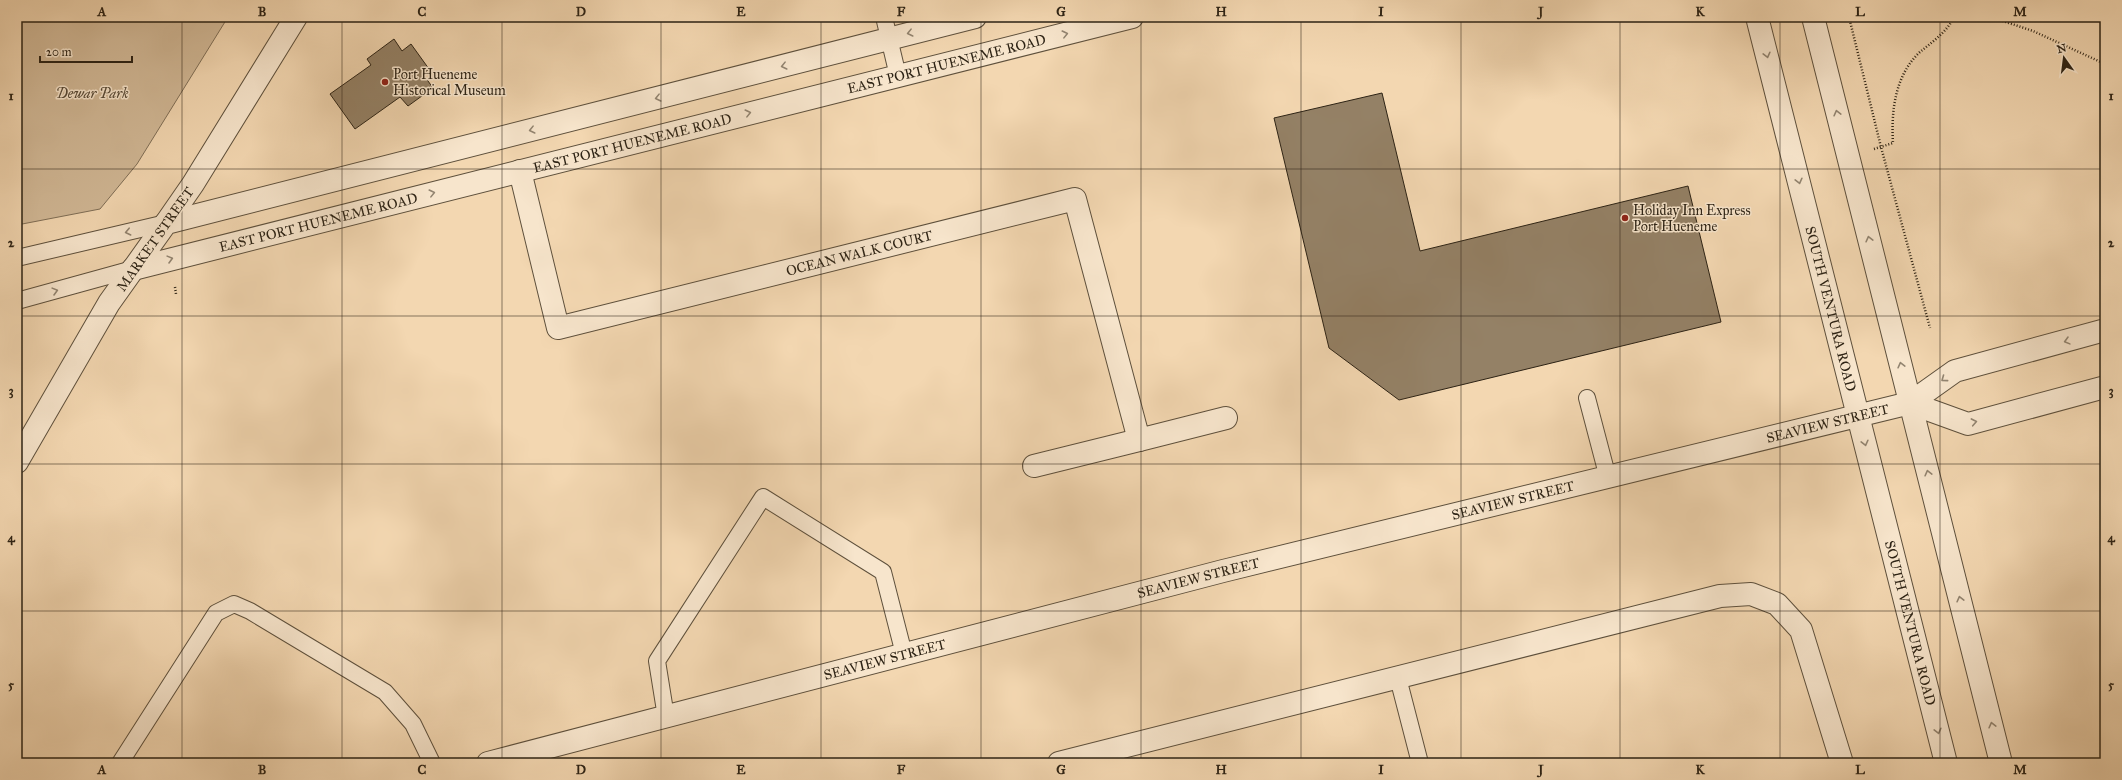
<svg xmlns="http://www.w3.org/2000/svg" width="2122" height="780" viewBox="0 0 2122 780" font-family="'IM FELL Great Primer',serif">
<rect width="100%" height="100%" fill="#f3d7b1"/>
<filter id="stains"><feTurbulence type="fractalNoise" baseFrequency=".005" numOctaves="4"/><feColorMatrix values="0 0 0 0 .2 0 0 0 0 .09 0 0 0 0 .02 0 0 0 .5 -.17"/></filter>
<radialGradient id="worn" r=".72"><stop offset=".6" stop-color="#630" stop-opacity="0"/><stop offset="1" stop-color="#630" stop-opacity=".3"/></radialGradient>
<path fill="#d1b896" stroke="#7f6e56" d="M17,17h211l-91,147 -37,45 -83,16z"/>
<path fill="#948166" stroke="#2d2315" d="M394,39l8,12 9,-7 18,25 -6,5 10,14 -25,18 -8,-9 -45,32 -25,-35 41,-29 -4,-6z
M1382,93l38,158 268,-65 33,136 -322,78 -70,-52 -55,-230z"/>
<g fill="none" stroke-linecap="round" stroke-linejoin="round">
<g stroke="#5e503c" stroke-width="18">
<path id="service" d="M884,17l14,59
M17,258l149,-35
M17,301l116,-32
M1587,398l21,80
M1398,678l22,85
M666,717l-9,-56 106,-164 120,75 21,82
M120,763l96,-150 18,-9 16,7 135,81 28,32 19,39"/>
</g>
<g stroke="#5e503c" stroke-width="24">
<g id="minor">
<path id="s1" d="M520,171l38,157 517,-129 64,241 87,-22"/>
<path d="M166,223l27,-39 103,-167"/>
<path d="M1910,403l45,-32 150,-41"/>
<path d="M1910,403l58,21 137,-37"/>
<path d="M1034,466l105,-26"/>
<path d="M1059,763l661,-167 31,-2 26,10 24,26 41,133"/>
</g>
</g>
<g stroke="#5e503c" stroke-width="24">
<g id="tertiary">
<path id="s2" d="M1757,17l189,746"/>
<path d="M1813,17l188,746"/>
<path id="s3" d="M133,269l999,-252"/>
<path d="M17,462l92,-159 57,-80 809,-206"/>
<path id="s4" d="M488,763l735,-192 687,-168"/>
</g>
</g>
<path stroke="#2d2315" stroke-width="2.5" stroke-dasharray="1 2" stroke-linecap="butt" d="M1849,17l32,130 49,181
M1991,17l42,14 72,33
M1874,149l19,-6c-2,-32 2,-68 27,-91 12,-10 27,-20 34,-35
M175,287l1,7"/>
<use href="#service" stroke="#f7e5cc" stroke-width="16"/>
<use href="#minor" stroke="#f7e5cc" stroke-width="22"/>
<use href="#tertiary" stroke="#f7e5cc" stroke-width="22"/>
</g>
<defs><path id="oneway-chevron" d="M-2-3.5L2.5 0L-2 3.5" fill="none" stroke-width="1.6" stroke-linecap="round" stroke-linejoin="round"/></defs>
<g stroke="#928470">
<use href="#oneway-chevron" transform="translate(910 33) rotate(166)"/>
<use href="#oneway-chevron" transform="translate(1065 34) rotate(-14)"/>
<use href="#oneway-chevron" transform="translate(1767 55) rotate(76)"/>
<use href="#oneway-chevron" transform="translate(784 66) rotate(166)"/>
<use href="#oneway-chevron" transform="translate(658 98) rotate(166)"/>
<use href="#oneway-chevron" transform="translate(748 113) rotate(-14)"/>
<use href="#oneway-chevron" transform="translate(1837 113) rotate(-104)"/>
<use href="#oneway-chevron" transform="translate(532 130) rotate(166)"/>
<use href="#oneway-chevron" transform="translate(1799 181) rotate(76)"/>
<use href="#oneway-chevron" transform="translate(432 193) rotate(-14)"/>
<use href="#oneway-chevron" transform="translate(128 232) rotate(167)"/>
<use href="#oneway-chevron" transform="translate(1869 239) rotate(-104)"/>
<use href="#oneway-chevron" transform="translate(170 259) rotate(-15)"/>
<use href="#oneway-chevron" transform="translate(55 291) rotate(-15)"/>
<use href="#oneway-chevron" transform="translate(2067 341) rotate(165)"/>
<use href="#oneway-chevron" transform="translate(1901 365) rotate(-104)"/>
<use href="#oneway-chevron" transform="translate(1944 379) rotate(144)"/>
<use href="#oneway-chevron" transform="translate(1974 422) rotate(-11)"/>
<use href="#oneway-chevron" transform="translate(1865 443) rotate(76)"/>
<use href="#oneway-chevron" transform="translate(1928 473) rotate(-104)"/>
<use href="#oneway-chevron" transform="translate(1960 599) rotate(-104)"/>
<use href="#oneway-chevron" transform="translate(1992 725) rotate(-104)"/>
<use href="#oneway-chevron" transform="translate(1938 731) rotate(76)"/>
</g>
<path fill="none" stroke="#2d2315" stroke-width="1" stroke-opacity="0.55" d="M182,17v746M342,17v746M502,17v746M661,17v746M821,17v746M981,17v746M1141,17v746M1301,17v746M1461,17v746M1620,17v746M1780,17v746M1940,17v746M17,169h2088M17,316h2088M17,464h2088M17,611h2088"/>
<g fill="#8f2418" stroke="#f7e5cc" stroke-width="1.5">
<circle cx="385" cy="82" r="4"/>
<circle cx="1625" cy="218" r="4"/>
</g>
<g text-anchor="middle" stroke-width="3" stroke-linejoin="round" paint-order="stroke">
<g font-size="14" fill="#2d2315" stroke="#f7e5cc">
<text dy="5" stroke="none"><textPath href="#s3" startOffset="839">EAST PORT HUENEME ROAD</textPath></text>
<text dy="5" stroke="none"><textPath href="#s3" startOffset="515">EAST PORT HUENEME ROAD</textPath></text>
<text dy="5" stroke="none"><textPath href="#s3" startOffset="191">EAST PORT HUENEME ROAD</textPath></text>
<text transform="translate(155 239) rotate(-55)" y="5">MARKET STREET</text>
<text dy="5" stroke="none"><textPath href="#s1" startOffset="472">OCEAN WALK COURT</textPath></text>
<text dy="5" stroke="none"><textPath href="#s2" startOffset="301">SOUTH VENTURA ROAD</textPath></text>
<text dy="5" stroke="none"><textPath href="#s4" startOffset="1382">SEAVIEW STREET</textPath></text>
<text dy="5" stroke="none"><textPath href="#s4" startOffset="1058">SEAVIEW STREET</textPath></text>
<text dy="5" stroke="none"><textPath href="#s4" startOffset="734">SEAVIEW STREET</textPath></text>
<text dy="5" stroke="none"><textPath href="#s2" startOffset="625">SOUTH VENTURA ROAD</textPath></text>
<text dy="5" stroke="none"><textPath href="#s4" startOffset="410">SEAVIEW STREET</textPath></text>
</g>
<g font-size="14" fill="#2d2315" stroke="#f7e5cc" text-anchor="start">
<text x="393" y="79">Port Hueneme<tspan x="393" dy="16">Historical Museum</tspan></text>
<text x="1633" y="215">Holiday Inn Express<tspan x="1633" dy="16">Port Hueneme</tspan></text>
</g>
<g font-size="14" font-style="italic" fill="#564835" stroke="#f7e5cc">
<text x="92" y="98">Dewar Park</text>
</g>
</g>
<rect width="2122" height="780" fill="none" stroke="#f3d7b1" stroke-width="44"/>
<g transform="translate(2064 58) rotate(346)" stroke="#f7e5cc" stroke-width="3" paint-order="stroke">
<path d="M0-3L7 15L0 10L-7 15Z" fill="#2d2315"/>
<text y="-6" font-size="11" font-weight="bold" text-anchor="middle" fill="#2d2315">N</text>
</g>
<path d="M40 56v6h92v-6" fill="none" stroke="#2d2315" stroke-width="2"/>
<text x="46" y="56" font-size="12" fill="#2d2315" stroke="#f7e5cc" stroke-width="3" paint-order="stroke">20 m</text>
<rect x="22" y="22" width="2078" height="736" fill="none" stroke="#2d2315" stroke-width="1.5"/>
<g font-size="13" text-anchor="middle" font-weight="bold" fill="#2d2315">
<text x="102" y="16">A</text>
<text x="262" y="16">B</text>
<text x="422" y="16">C</text>
<text x="581" y="16">D</text>
<text x="741" y="16">E</text>
<text x="901" y="16">F</text>
<text x="1061" y="16">G</text>
<text x="1221" y="16">H</text>
<text x="1381" y="16">I</text>
<text x="1541" y="16">J</text>
<text x="1700" y="16">K</text>
<text x="1860" y="16">L</text>
<text x="2020" y="16">M</text>
<text x="11" y="100">1</text>
<text x="2111" y="100">1</text>
<text x="11" y="247">2</text>
<text x="2111" y="247">2</text>
<text x="11" y="395">3</text>
<text x="2111" y="395">3</text>
<text x="11" y="542">4</text>
<text x="2111" y="542">4</text>
<text x="11" y="689">5</text>
<text x="2111" y="689">5</text>
<text x="102" y="774">A</text>
<text x="262" y="774">B</text>
<text x="422" y="774">C</text>
<text x="581" y="774">D</text>
<text x="741" y="774">E</text>
<text x="901" y="774">F</text>
<text x="1061" y="774">G</text>
<text x="1221" y="774">H</text>
<text x="1381" y="774">I</text>
<text x="1541" y="774">J</text>
<text x="1700" y="774">K</text>
<text x="1860" y="774">L</text>
<text x="2020" y="774">M</text>
</g>
<rect width="100%" height="100%" filter="url(#stains)"/>
<rect width="100%" height="100%" fill="url(#worn)"/>
</svg>
